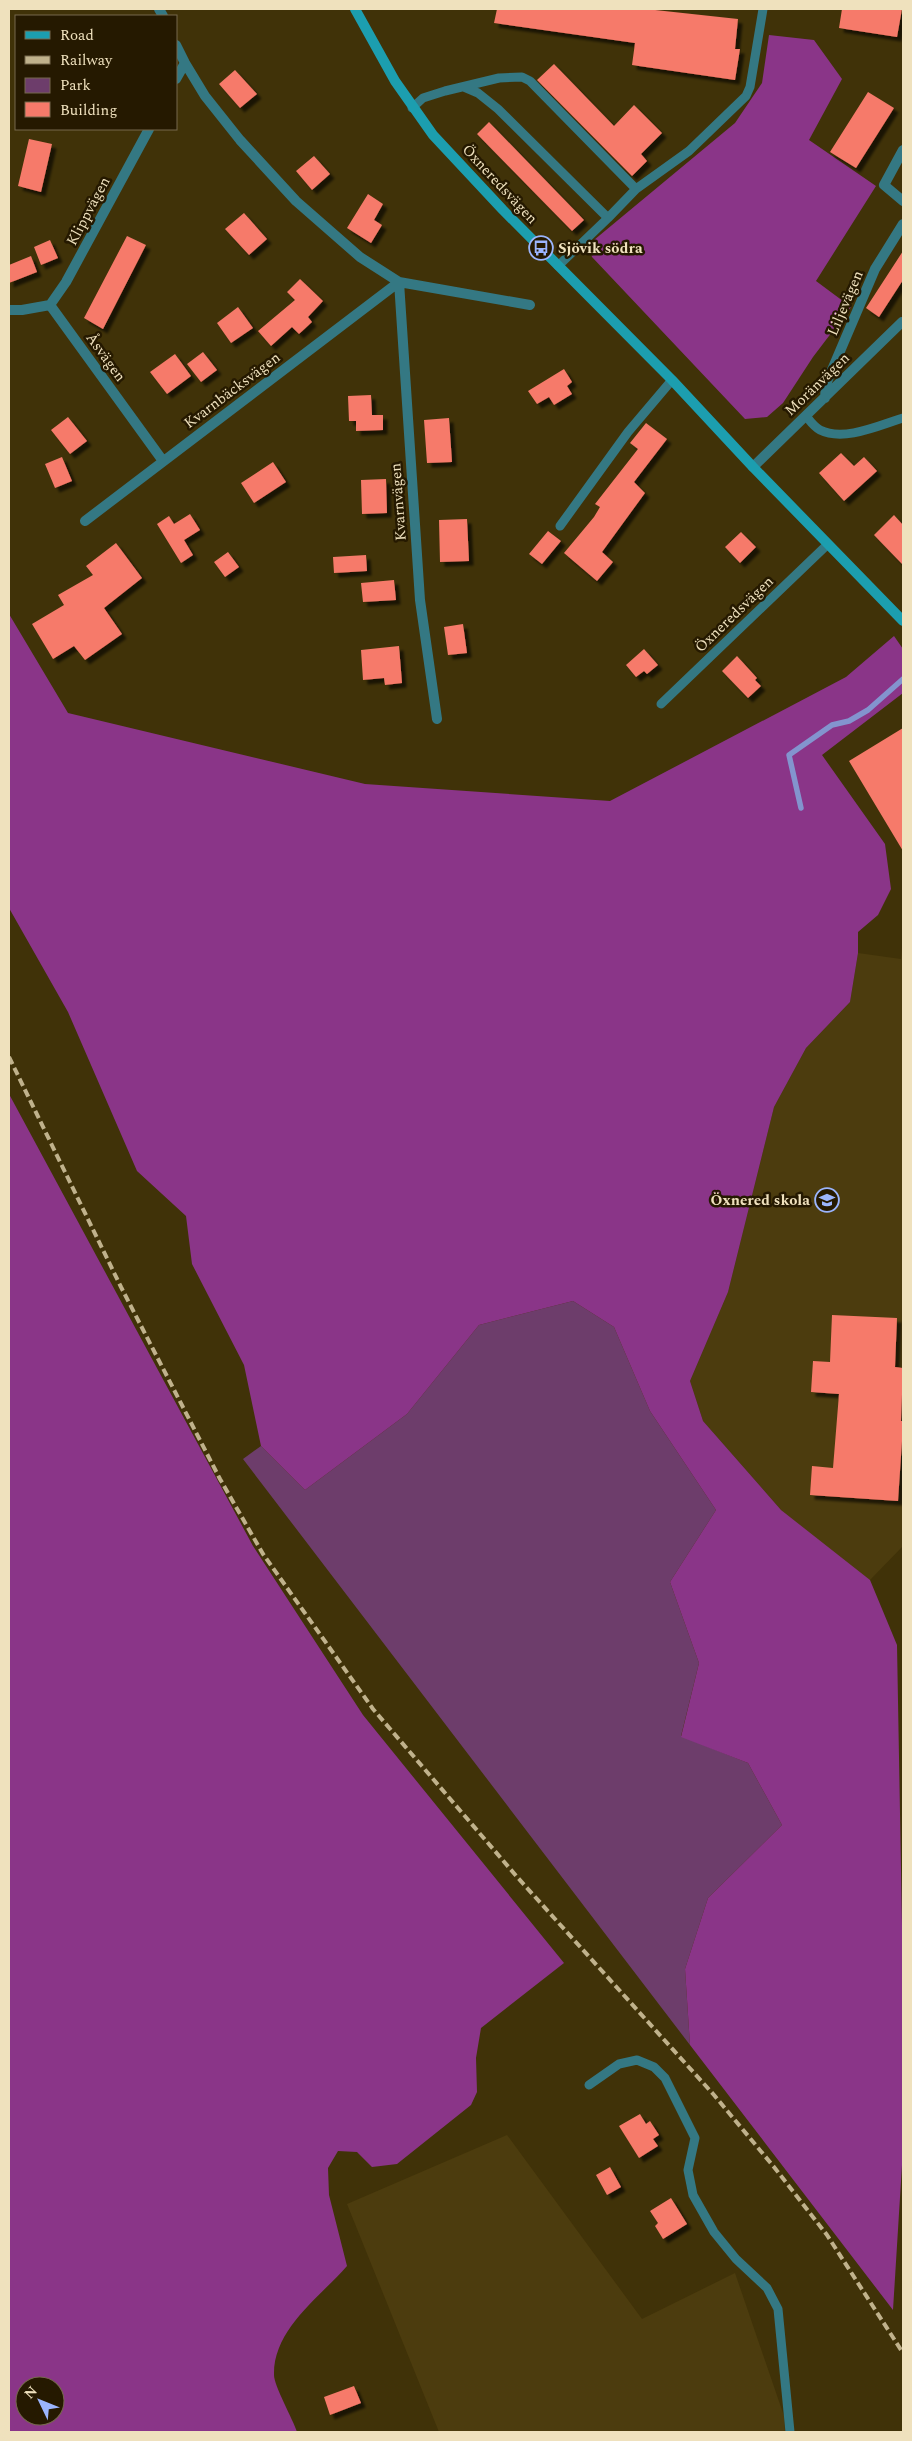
<svg xmlns="http://www.w3.org/2000/svg" width="912" height="2441" viewBox="0 0 912 2441" font-family="Spectral,serif">
<defs>
<filter id="shadow"><feDropShadow dx="4.5" dy="4.5" stdDeviation="1" flood-color="#0009"/></filter>
</defs>
<rect width="100%" height="100%" fill="#403208"/>
<path fill="#4c3c0e" d="M903,935v611l-33,34 -37,-14 -52,-56 -78,-89 -13,-40 38,-89 46,-185 32,-59 44,-46 8,-49 43,6z
M507,2135l135,184 93,-46 49,143 1,16h-346l-92,-228z"/>
<path fill="#6d3d6b" d="M573,1301l41,26 36,84 66,99 -46,72 29,81 -18,73 67,27 34,62 -74,73 -23,71 5,76 -447,-586 18,-13 44,44 102,-76 72,-89z"/>
<path fill="#8a3588" fill-rule="evenodd" d="M769,35l45,5 28,39 -33,61 67,46 -60,95 35,26 -38,50 -30,46 -16,14 -22,2 -153,-162 -4,-12 147,-122 27,-40z
M9,614l59,99 297,71 245,17 236,-124 48,-41 9,13v44l-81,62 63,89 6,45 -13,26 -20,17v21l-8,49 -44,46 -32,59 -46,185 -38,89 13,40 78,89 89,70 27,65 6,336v168l-10,161 -203,-265 -5,-76 23,-71 74,-73 -34,-62 -67,-26 18,-74 -29,-81 46,-72 -66,-99 -36,-84 -41,-26 -94,24 -72,89 -102,76 -44,-44 -17,-81 -52,-101 -6,-48 -49,-45 -69,-159 -59,-104z
M9,1094l244,452 110,169 201,248 -83,65 -5,30 1,34 -6,13 -74,59 -25,3 -15,-15 -19,-1 -10,17 1,27 18,71c-27,31 -74,63 -73,109 0,11 19,44 23,57h-288zM25,2386h30v30h-30z"/>
<g fill="none" stroke-linecap="round" stroke-linejoin="round">
<path stroke="#8394ce" stroke-width="5.5" d="M801,808l-12,-53 43,-30 17,-4 19,-11 35,-31"/>
</g>
<path fill="#f67a6a" filter="url(#shadow)" d="M497,9h149l92,10 -3,30h5l-5,31 -103,-15 3,-22 -141,-20z
M842,9h60l-5,28 -58,-9z
M554,64l60,62 20,-21 28,28 -21,21 6,7 -15,15 -95,-96z
M235,70l22,24 -17,14 -21,-24z
M868,92l26,16 -38,60 -26,-16z
M489,122l95,98 -12,11 -95,-97z
M29,139l23,5 -11,48 -23,-6z
M314,156l16,18 -18,16 -16,-19z
M368,194l15,10 -9,16 8,5 -11,18 -24,-15z
M244,213l23,26 -18,16 -24,-26z
M127,236l19,9 -43,84 -19,-11z
M50,240l8,18 -17,7 -7,-18z
M903,251v29l-24,37 -13,-9z
M31,256l6,16 -28,11v-18z
M300,279l23,22 -15,16 4,5 -13,12 -7,-7 -21,19 -13,-15 37,-31 -8,-8z
M238,307l15,21 -22,15 -14,-20z
M203,352l14,18 -16,12 -14,-18z
M175,354l16,22 -24,18 -17,-22z
M564,369l8,13 -5,4 5,8 -18,11 -5,-8 -12,7 -9,-13z
M371,395l1,20h11v15l-27,1v-10h-7l-1,-25z
M68,417l19,24 -17,13 -19,-24z
M449,418l3,44 -25,1 -3,-43z
M646,423l21,16 -33,43 11,11 -43,59 11,10 -16,19 -33,-28 30,-36 6,-10 -5,-3 43,-55 -8,-6z
M841,453l13,13 10,-9 13,14 -33,30 -25,-28z
M62,457l10,24 -17,7 -10,-24z
M273,462l13,20 -32,21 -13,-20z
M386,479l1,34 -25,1 -1,-34z
M190,514l10,16 -16,10 9,15 -12,8 -24,-39 12,-8 5,8z
M894,515l9,10v40l-29,-30z
M467,519l2,42 -29,1 -1,-42z
M548,531l13,10 -19,23 -13,-10z
M741,532l15,15 -16,16 -15,-16z
M116,543l26,35 -38,30 18,26 -37,26 -11,-14 -21,13 -21,-35 32,-19 -6,-10 35,-20 -7,-9z
M228,552l11,15 -14,10 -11,-15z
M366,555l1,16 -33,2 -1,-16z
M394,580l2,20 -33,2 -2,-19z
M463,624l4,29 -19,2 -4,-28z
M399,646l3,37 -17,2 -1,-7 -21,2 -2,-30z
M644,649l14,16 -11,9 -3,-3 -8,6 -10,-12z
M737,656l20,22 -2,2 6,6 -13,12 -26,-27z
M903,728v123l-54,-90z
M832,1315l65,3 -2,49 8,1 -2,53h2v5l-5,75 -88,-6 2,-29 21,2 6,-74 -28,-2 2,-31 17,1z
M640,2114l6,10 4,-3 9,14 -6,4 5,7 -19,12 -20,-32z
M610,2167l11,20 -14,8 -11,-20z
M671,2198l16,26 -24,15 -8,-13 3,-3 -8,-12z
M354,2386l7,17 -31,12 -6,-18z"/>
<g fill="none" stroke-linecap="round" stroke-linejoin="round">
<path stroke="#347883" stroke-width="9" d="M464,87l14,6 20,16 110,109 -50,48
M412,108l11,-10 22,-7 54,-13 23,-1 8,4 106,108
M608,218l28,-29 53,-38 57,-55 4,-9 13,-78
M806,416c4,5 8,11 14,14 24,12 60,-5 83,-12
M560,526l68,-94 44,-52
M661,704l167,-160
M589,2085l30,-21 18,-4 17,7 11,11 30,60 -7,32 5,25 21,37 22,27 31,29 11,21 12,123"/>
<path stroke="#347883" stroke-width="10" d="M159,9l4,7
M176,45l9,18 20,33 35,44 56,61 64,56 39,25 131,23
M176,79l9,-16
M903,150l-19,35 19,16
M399,282l21,318 17,119
M50,305l16,-23 83,-153
M50,305l113,156
M9,310h13l28,-5
M825,398l1,-14 49,-115 28,-45
M753,467l149,-145
M85,521l314,-239"/>
<path stroke="#1c9eaf" stroke-width="10" d="M355,9l40,72 38,54 70,75 169,170 81,87 150,154"/>
<path stroke="#c0b28c" stroke-width="4" stroke-dasharray="8 4" stroke-linecap="butt" d="M9,1057l112,230 99,192 43,75 110,155 145,169 196,217 60,72 53,68 76,118"/>
</g>
<defs>
<g id="bus-ring" transform="scale(1.25)"><circle r="9.5" fill="#251900" stroke="#9bb5fd" stroke-width="1.5"/><path d="M-5-6H5V4H4V6H2V4H-2V6H-4V4H-5ZM-3.5-4V0h7V-4ZM-3.5 1.2v1.5H-2V1.2ZM2 1.2v1.5H3.5V1.2Z" fill="#9bb5fd"/></g>
<g id="school-ring" transform="scale(1.25)"><circle r="9.5" fill="#251900" stroke="#9bb5fd" stroke-width="1.5"/><path d="M0-5L7-2L0 1L-7-2ZM-4 1L0 2.5L4 1V4Q0 6-4 4Z" fill="#9bb5fd"/></g>
</defs>
<g fill-rule="evenodd">
<use href="#bus-ring" x="541" y="248"/>
<use href="#school-ring" x="827" y="1200"/>
</g>
<g text-anchor="middle" stroke-width="5" stroke-linejoin="round" paint-order="stroke">
<g font-size="15" fill="#efe1bd" stroke="#251900">
<text transform="translate(500 184) rotate(47)" y="5">Öxneredsvägen</text>
<text transform="translate(88 211) rotate(-62)" y="5">Klippvägen</text>
<text transform="translate(845 303) rotate(-67)" y="5">Liljevägen</text>
<text transform="translate(106 357) rotate(54)" y="5">Åsvägen</text>
<text transform="translate(817 384) rotate(-44)" y="5">Moränvägen</text>
<text transform="translate(232 390) rotate(-37)" y="5">Kvarnbäcksvägen</text>
<text transform="translate(398 502) rotate(-94)" y="5">Kvarnvägen</text>
<text transform="translate(734 614) rotate(-44)" y="5">Öxneredsvägen</text>
</g>
<g font-size="15" font-weight="bold" fill="#efe1bd" stroke="#251900" text-anchor="start">
<text x="558" y="253">Sjövik södra</text>
<text x="810" y="1205" text-anchor="end">Öxnered skola</text>
</g>
</g>
<rect width="912" height="2441" fill="none" stroke="#efe1bd" stroke-width="20"/>
<rect x="15" y="15" width="162" height="115" fill="#251900" stroke="#76694c"/>
<rect x="25" y="31" width="25" height="8" fill="#1c9eaf" stroke="#76694c"/>
<text x="60" y="40" font-size="15" fill="#efe1bd">Road</text>
<rect x="25" y="56" width="25" height="8" fill="#c0b28c" stroke="#76694c"/>
<text x="60" y="65" font-size="15" fill="#efe1bd">Railway</text>
<rect x="25" y="78" width="25" height="15" fill="#6d3d6b" stroke="#76694c"/>
<text x="60" y="90" font-size="15" fill="#efe1bd">Park</text>
<rect x="25" y="102" width="25" height="15" fill="#f67a6a" stroke="#76694c"/>
<text x="60" y="115" font-size="15" fill="#efe1bd">Building</text>
<g transform="translate(40 2401) rotate(313)"><circle r="24" fill="#251900" stroke="#76694c"/>
<path d="M0-4L9 19L0 12L-9 19Z" fill="#9bb5fd"/>
<text y="-8" font-size="14" font-weight="bold" text-anchor="middle" fill="#efe1bd">N</text>
</g>
</svg>
